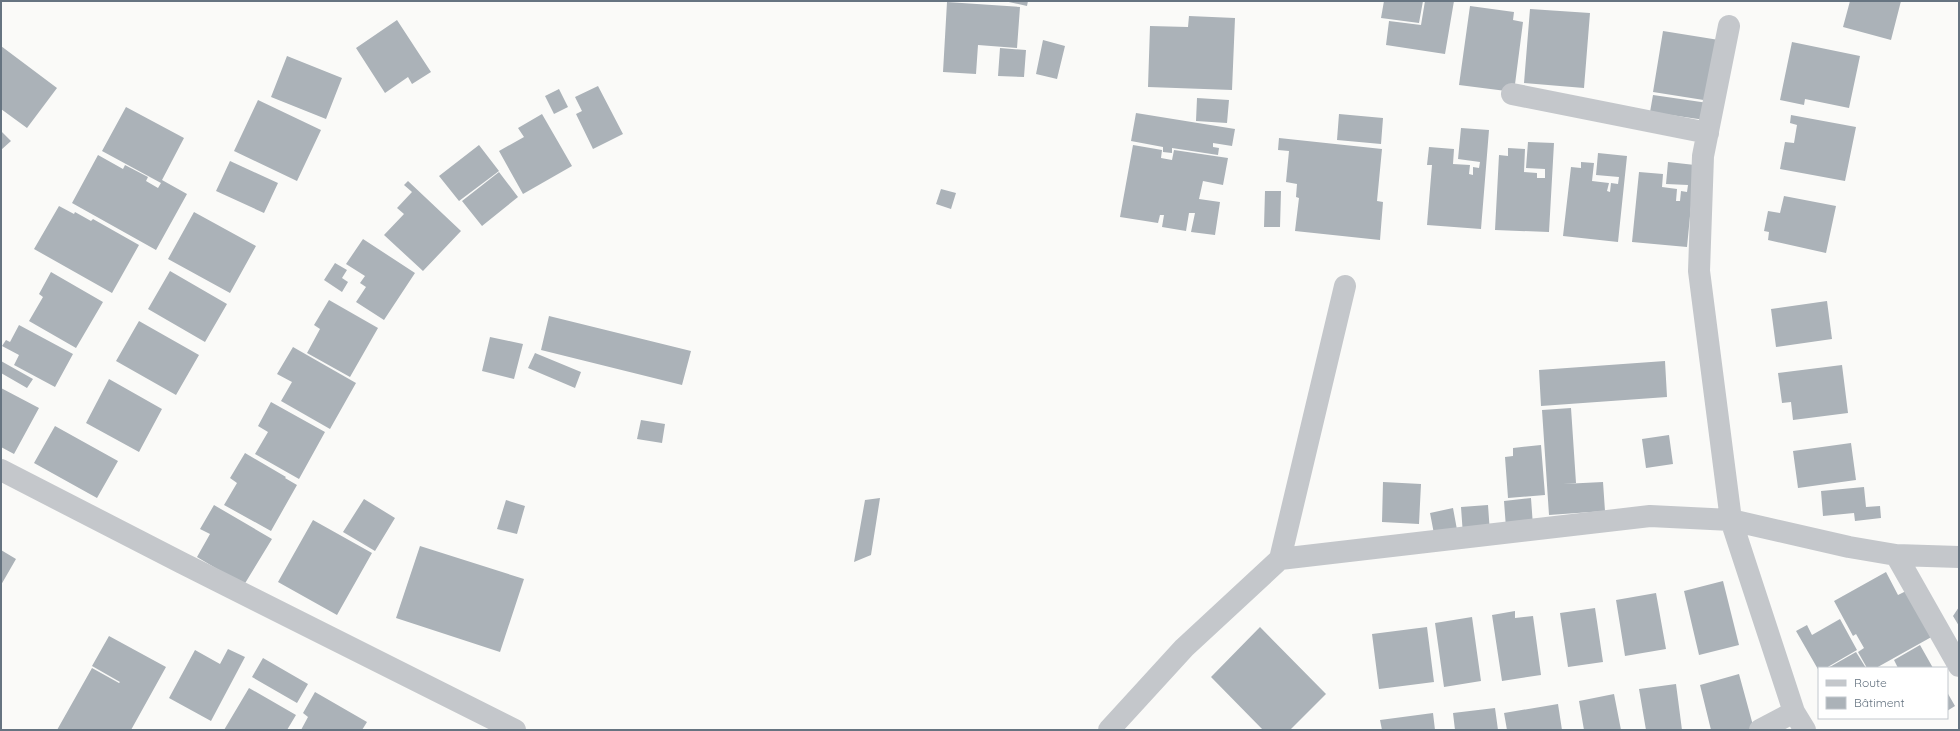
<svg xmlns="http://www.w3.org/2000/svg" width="1960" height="731" viewBox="0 0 1960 731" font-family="Quicksand,sans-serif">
<rect width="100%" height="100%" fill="#fafaf8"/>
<path fill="#abb2b8" d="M1004,1h24l-1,5z
M1384,1h39l-4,22 -38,-5z
M1425,1h29l-9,53 -59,-9 3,-24 32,4z
M1850,1h51l-10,39 -48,-13z
M947,2l73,5 -3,41 -39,-3 -2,29 -33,-2z
M1470,6l44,6 -1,8 10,2 -9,70 -55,-7z
M1530,9l60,4 -6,75 -60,-5z
M1189,16l46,2 -3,72 -84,-3 2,-61 38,1z
M397,20l34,52 -19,12 -4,-7 -23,16 -29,-45z
M1663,31l56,9 -9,61 -57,-9z
M1043,40l22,6 -8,33 -21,-5z
M1792,42l68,14 -11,52 -44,-9 -1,6 -24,-5z
M1,46l56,42 -30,40 -26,-19z
M1000,48l26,2 -2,27 -26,-1z
M287,56l55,22 -16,41 -55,-22z
M598,86l25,48 -30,15 -17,-35 6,-3 -7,-14z
M559,89l9,18 -14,7 -9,-18z
M1653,95l55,8 -3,17 -55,-8z
M1197,98l32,2 -2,23 -31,-2z
M258,100l63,30 -24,51 -63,-30z
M126,107l58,31 -22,42 25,14 -31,56 -84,-47 26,-48 25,14 2,-4 23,12 -2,4 12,7 3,-5 -59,-32z
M1136,113l99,16 -3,17 -19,-3v4l6,1 -1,7 -46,-7v5l-9,-1v-5l-32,-6z
M542,114l30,52 -49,28 -24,-43 25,-14 -6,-9z
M1339,114l44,4 -2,26 -44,-4z
M1791,115l65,12 -11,54 -65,-12 5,-27 9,1 3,-18 -7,-2z
M1461,128l28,2 -8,99 -54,-4 5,-60h-5l2,-18 25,2 -1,15 17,1 -1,9 4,1v-8l6,1 1,-6 -22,-3z
M1,131l10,10 -10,9z
M1279,138l103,11 -5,52 6,1 -3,38 -85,-9 4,-33 -3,-1 1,-13 -11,-2 3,-31 -11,-1z
M1528,142l26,1 -5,89 -54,-2 4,-75 9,1v-8l17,1 -1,23 13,1v5h8v-9l-19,-1z
M479,145l20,26 -40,30 -20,-25z
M1133,145l29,5 -1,8 11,2 2,-10 54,8 -5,27 -20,-4 -4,18 21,3 -5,33 -24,-3 4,-19h-6l-3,18 -24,-4 2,-12h-4l-2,8 -38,-6z
M1598,153l29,3 -9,86 -55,-6 8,-69 10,1v-6l13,1 -2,18 17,2 -2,8 3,1 1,-9 7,1 1,-7 -23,-2z
M230,161l48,22 -14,30 -48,-22z
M1668,162l27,3 -8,82 -55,-5 7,-70 24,2 -1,13 15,2 -1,12h4l1,-10 6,1 1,-7 -22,-1z
M499,172l19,25 -36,29 -20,-25z
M408,181l53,50 -38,40 -39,-36 20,-21 -7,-6 15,-16 -8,-7z
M941,189l15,4 -5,16 -15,-5z
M1265,191h16l-1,36h-16z
M1784,196l52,10 -10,47 -58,-13 1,-8 -5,-1 4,-20 12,2z
M59,206l15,8 1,-2 16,9 2,-2 46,26 -27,48 -78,-44z
M194,212l62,34 -26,47 -62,-34z
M363,239l52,34 -31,47 -28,-18 10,-15 -6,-4 5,-7 -19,-12z
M335,263l12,7 -5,8 6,4 -6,10 -18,-12z
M170,271l57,33 -22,38 -57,-33z
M51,272l52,30 -27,46 -47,-27 14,-24 -4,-3z
M329,300l49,28 -28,49 -43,-24 13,-24 -6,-4z
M1827,301l5,38 -56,8 -5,-38z
M549,316l142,35 -9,34 -141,-35z
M139,321l60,34 -23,40 -60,-34z
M19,325l54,29 -18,33 -41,-22 5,-10 -17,-9 4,-6 4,2z
M490,337l33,7 -9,35 -32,-8z
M293,347l63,36 -26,46 -49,-28 11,-19 -15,-8z
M535,353l46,19 -6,16 -47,-20z
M1,361l32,18 -6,9 -26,-15z
M1665,361l2,36 -126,9 -2,-36z
M1842,365l6,48 -55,7 -2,-18 -9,1 -4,-30z
M109,379l53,30 -23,43 -53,-29z
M1,388l38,20 -25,46 -13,-7z
M271,402l54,30 -26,47 -44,-25 13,-22 -10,-6z
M1571,408l5,75 -13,1 40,-2 2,29 -56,4 -7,-105z
M641,420l24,4 -3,19 -25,-4z
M55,426l63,35 -21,37 -63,-35z
M1669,435l4,29 -27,4 -4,-29z
M1851,443l5,37 -58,8 -5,-37z
M1541,445l4,50 -37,3 -3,-41 8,-1v-8z
M245,453l41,24 -1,1 12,7 -26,46 -47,-26 13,-22 -7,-5z
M1383,482l38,2 -2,40 -37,-2z
M1864,487l2,20 14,-1 1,12 -26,3 -1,-8 -31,3 -2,-25z
M880,498l-9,57 -17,7 11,-62z
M1531,498l2,28 -27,2 -2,-27z
M364,499l31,19 -20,33 -32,-19z
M506,500l19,6 -8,28 -20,-5z
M214,505l58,34 -28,46 -47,-28 13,-23 -10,-5z
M1488,505l2,28 -27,2 -2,-28z
M1453,508l5,27 -23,4 -5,-26z
M313,520l59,33 -35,62 -59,-33z
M420,546l104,33 -24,73 -104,-34z
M1,550l15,9 -15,26z
M1886,572l12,23 12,-6 25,46 -59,33h-9l-9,-16 6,-4 -8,-14 -3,2 -19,-35z
M1723,581l16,64 -40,10 -15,-64z
M1656,593l10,56 -41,7 -9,-56z
M1959,607v19l-6,-10z
M1595,608l8,54 -35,5 -8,-54z
M1515,611v7l18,-2 8,59 -39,6 -10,-66z
M1472,617l9,64 -37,6 -9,-64z
M1840,619l17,31 -31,18h-7v3l-23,-40 11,-6 5,10z
M1260,627l66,67 -36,36h-27l-52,-53z
M1427,627l7,55 -55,7 -7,-55z
M109,636l57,31 -35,63h-74l35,-62 27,15 1,-1 -28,-16z
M1920,645l13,23h-35l-4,-8z
M228,649l17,8 -34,64 -42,-23 26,-48 25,14z
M1856,652l10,16h-38z
M263,658l45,26 -11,19 -45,-26z
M1739,674l15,55 -43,1 -11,-45z
M1676,684l6,46h-36l-7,-41z
M249,688l47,27 -9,15h-63z
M315,692l52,30 -5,8h-61l7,-13 -5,-4z
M1947,692l8,14 -8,5z
M1614,694l7,36h-37l-5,-29z
M1558,704l4,26h-55l-3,-17z
M1495,708l3,22h-43l-2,-17z
M1433,713l2,17h-53l-2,-10z"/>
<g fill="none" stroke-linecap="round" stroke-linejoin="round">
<path stroke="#c4c7cb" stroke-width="22" d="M1729,26l-26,130 -4,115 32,249 63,192 11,18
M1512,94l196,39
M1,470l181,93 333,167
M1896,555l63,111
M1280,559l370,-43 81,4 118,27 47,8 63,2
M1109,730l75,-82 96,-89 65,-273
M1760,730l34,-18"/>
</g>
<rect width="1960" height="731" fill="none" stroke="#667481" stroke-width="4"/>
<rect x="1818" y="667" width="130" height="52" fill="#ffffff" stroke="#c2c7cd"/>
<rect x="1826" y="680" width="20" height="6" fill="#c4c7cb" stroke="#c2c7cd"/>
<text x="1854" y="687" font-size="12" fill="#667481">Route</text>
<rect x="1826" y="697" width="20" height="12" fill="#abb2b8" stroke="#c2c7cd"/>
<text x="1854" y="707" font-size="12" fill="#667481">Bâtiment</text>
</svg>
